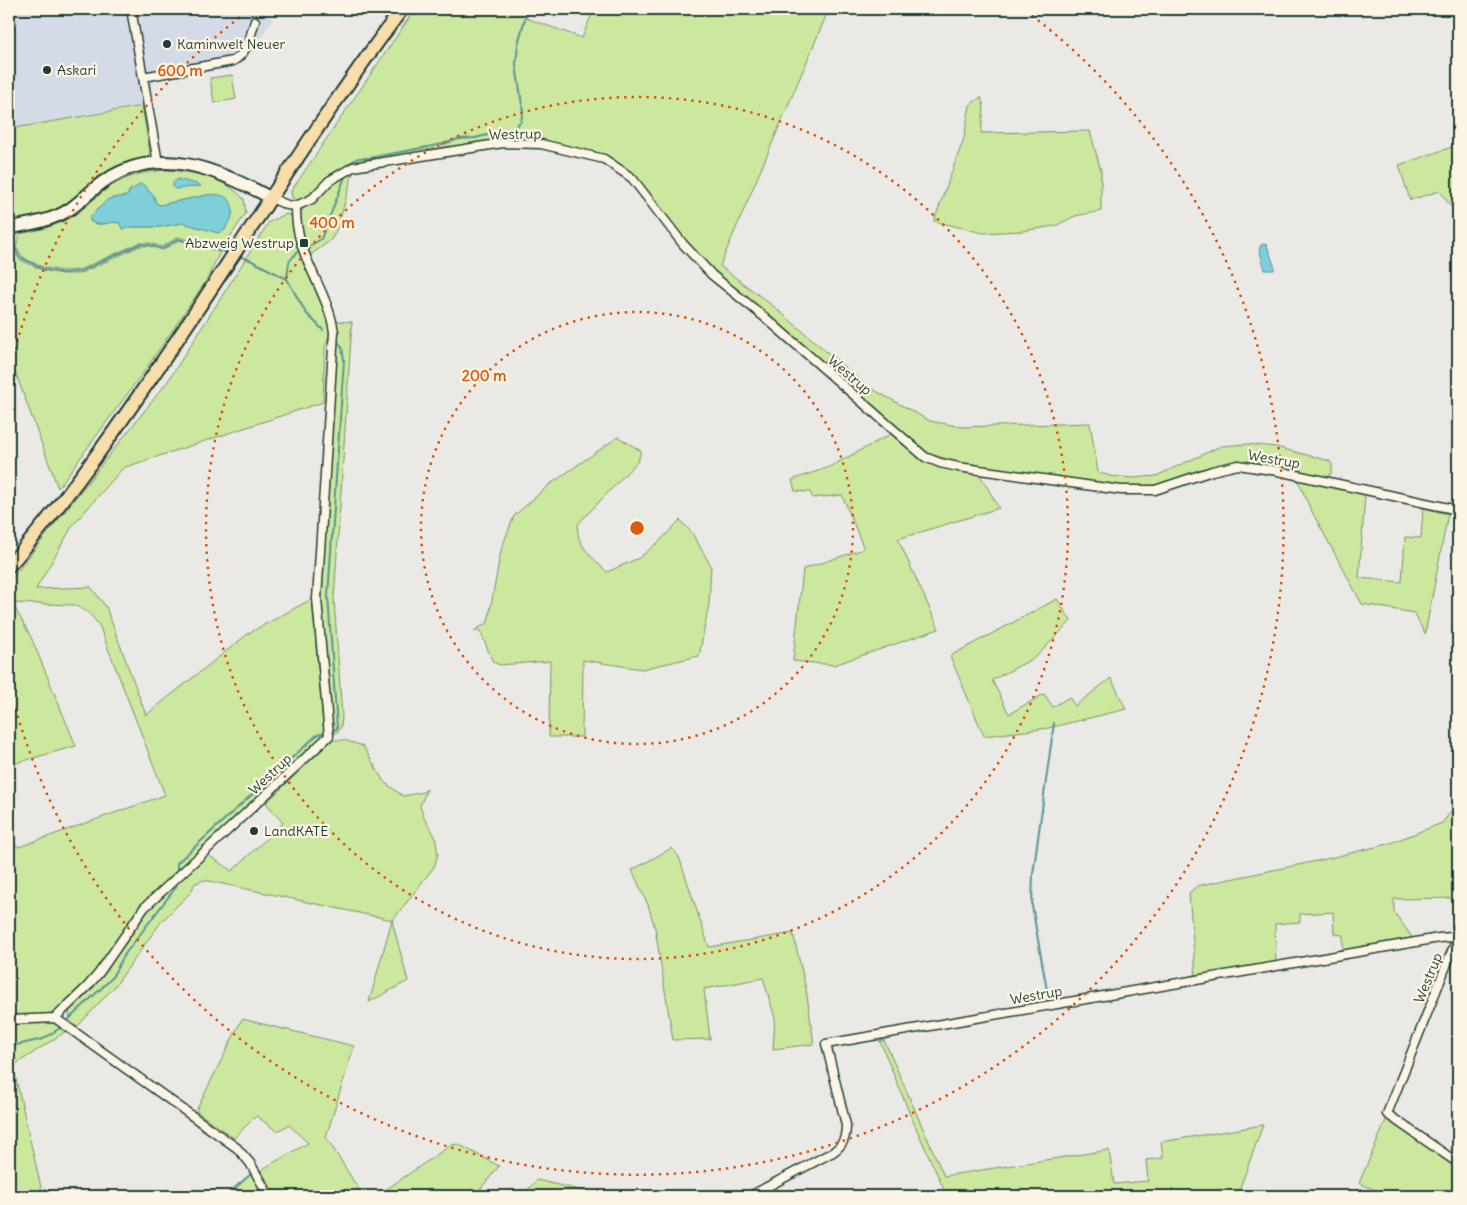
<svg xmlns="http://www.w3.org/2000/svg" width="1467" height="1205" viewBox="0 0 1467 1205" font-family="Delius,sans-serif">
<rect width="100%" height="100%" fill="#eae9e5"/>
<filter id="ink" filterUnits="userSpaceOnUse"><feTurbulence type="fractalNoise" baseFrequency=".02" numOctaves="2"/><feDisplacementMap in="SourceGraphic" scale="10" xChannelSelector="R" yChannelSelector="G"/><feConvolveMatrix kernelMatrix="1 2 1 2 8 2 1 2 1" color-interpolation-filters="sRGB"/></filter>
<g filter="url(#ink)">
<path fill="#d5dbe6" d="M9,9h251l13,11 -27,38 -7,6 -10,5 -73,11 -3,3 -2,4 3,16 -145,26z"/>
<path fill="#cce79e" stroke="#769269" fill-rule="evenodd" d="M415,9h115l-4,9 56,20 12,-29h235l-109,257 53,40 94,80 63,35 32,6 128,-4 8,49 12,4 23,2 23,-2 65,-30 26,-2 29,3 54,14 2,4v7l-5,7 -90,-15 -83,25h-33l-139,-21 -60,-16 -208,-177 -30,-33 -51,-66 -29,-20 -63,-15 -188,24 -44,32 -9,3 -8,-2 -1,-7z
M232,75l4,24 -22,4 -4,-25z
M981,97l3,10 -3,26 109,-2 11,40v40l-26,5 -20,10 -33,5 -39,2 -49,-12 30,-83 6,-33z
M142,106l8,47 -8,8 -81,47 -30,13h-22v-92z
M1458,145v72l-18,-26 -30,9 -11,-35z
M354,169l-16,58 -7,13 -22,16 -9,-27 -1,-15 6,-7 9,-6 16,-18z
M168,170c27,2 57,8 76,29l2,14 -24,36 -44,-12 -16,10 -12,-4h-11l-60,27 -17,1 -19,-4 -14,-6 -6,-4 -7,-10 2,-8 2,-1 -3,-4c20,-3 38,-7 55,-18 12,-6 20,-16 31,-24 19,-15 42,-21 65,-22zM137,187l10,2 2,3 4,2 3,9 4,2 47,-10 15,1 9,9v14l-5,6 -1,5h-16l-26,-7 -23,4h-29l-7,2c-2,-2 -3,-5 -5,-6 -8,-4 -18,6 -29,-2l1,-5 3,-1 2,-5 16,-12 15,-2 2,-5z
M286,214l8,2 34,100 2,17 -5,14 -2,55 -200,66 -50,57 -37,64 55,-2 15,20 40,108 103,-82 63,-34 12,136 -181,171 -57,79 -28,25 -9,4 -40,4v-241l4,67 6,3 146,-52 -66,-170 -10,-12 -15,-8 -62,-2 19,34 45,109 -67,19v-183l159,-201 101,-159z
M179,240l41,12 -14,29 -61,89 -87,118 -49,-133v-114h1l9,18 23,11 20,4h17l61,-28h9l14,4z
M335,321l17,1 -18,277 8,117 -1,11 -4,6 -6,1 -13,-136z
M891,434l28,24 60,15 20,35 -101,31 41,90 -105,36 -41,-4 10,-92 61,-20 -22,-54 -29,3 -3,-6 -15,-1 -3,-11 37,-13z
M618,437l23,14 -3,10 -59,62c-7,19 16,37 28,49l32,-14 22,-18 19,-20 12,13 19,33 -2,38 -10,52 -57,13 -59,-9 -1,77h-33l1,-76 -50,4 -7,-3 -13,-31h-6l14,-9 13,-72 13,-34 35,-31z
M1297,478l68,17 -6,83 43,4 3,-45 16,1 2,-30 25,6 -23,120 -11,-21 -52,-9 -52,-96z
M1057,599l14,22 -35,36 -44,23 17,34 35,-20 9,13 16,-10 6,9 36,-28 15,31 -77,19 -65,8 -34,-80z
M332,740h12l19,6 21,36 19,14 20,-4 4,-3 -7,17 4,12 11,18 3,18 -4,13 -42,54 16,60 -39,21 23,-82 -188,-40 -10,4 -2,7 -31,31 -46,64 -38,41 -7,-6 -1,-11 20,-18 59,-83 30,-30 30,-24 24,16 51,-48 -17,-20z
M1454,808l4,1v89l-64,1v13l20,28 -71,14v-19l-9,-1 -1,-22 -33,2v8l-25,2 1,42 -80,12 -7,-85 8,-7 129,-27 62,-15 54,-21z
M672,848l7,9 30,90 84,-14 13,56 8,55 -41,5 2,-31 -12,-40 -59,11 6,50 -37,1 -18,-112 -7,-23 -16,-35z
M242,1019l112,27 -28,91 37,59 15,-1 73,-50 7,-1 41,22 -24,30h-199l-15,-26 47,-27 -19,-18 -12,6 -21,-15 -22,22 -38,-27z
M53,1021l15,9 -55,36 30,130h-34v-172z
M884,1040l60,136 165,-26 5,34 34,-3 -2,-21 17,-2 -2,-16 102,-17 -26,71h-290l-35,-77 -32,-78z
M1388,1116l70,51v29h-70l-29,-13z
M251,1174l13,22h-36z
M537,1180l63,15v1h-78z"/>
<path fill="#7ecfd9" stroke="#589597" d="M178,179l22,6 1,1 -26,3 -2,-2v-4z
M139,184l7,2 3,6 4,2 3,9 4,2 47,-10c16,-2 28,2 25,21 -1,5 -6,8 -7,14l-7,3 -35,-10 -23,4h-29l-9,2 -2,-6c-10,-3 -20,5 -30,-2v-4l18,-18 19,-3 4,-7 6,-2z
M1264,244l3,1 8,23 -1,2h-9l-6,-21 2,-4z"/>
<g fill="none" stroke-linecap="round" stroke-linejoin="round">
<path stroke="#589597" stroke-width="2" d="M348,164l10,-6h11l74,-14 16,-5 16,-1 38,-9 8,-8 2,-10 -7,-46 2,-21 8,-29 -1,-6
M9,214v1
M12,243l8,14 23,12 19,4 17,-1 61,-28 10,1 12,4 16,-10 50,14
M308,247l13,-8 24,-62
M237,256l11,3 39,20 19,34 17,17
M287,279l2,-17 8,-10
M330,731l7,-2 -9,-133 16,-236 -2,-13 -3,-4
M177,874v-11l140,-128 9,-3
M1048,996l-16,-90 1,-32 21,-151
M68,1020l43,-41 14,-25 51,-67v-4
M9,1048l3,-2 31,-7 17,-11
M225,1196l26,-22"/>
<g stroke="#1f3d34" stroke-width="11">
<path id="street" d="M131,9l27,154
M143,77l90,-16c15,-8 17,-25 22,-40
M271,198l16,7 9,1 16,-7 17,-18 24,-14 150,-24 38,1 63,15 28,19 51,66 29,31 56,45 157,137 15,6 18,4 163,23h34l57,-19 26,-6 40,6 180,39
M1458,936l-71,178 71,49
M55,1018l32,-31 12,-14 45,-65 185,-172 -12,-137 17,-267c-5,-36 -30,-67 -36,-102 -2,-8 -2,-16 -2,-24
M55,1018l182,130 13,15 19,33
M9,1020l46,-2
M750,1196l83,-44c10,-7 13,-14 13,-27l-20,-81 613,-106 13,-1 5,2"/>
</g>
<g stroke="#1f3d34" stroke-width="15">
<path id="secondary" d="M9,228c21,-4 43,-7 61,-19 13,-9 23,-21 36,-29 55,-36 113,-10 165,18"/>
</g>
<g stroke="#1f3d34" stroke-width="16">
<path id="primary" d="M9,566c67,-77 125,-162 182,-247 69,-104 136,-210 211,-310"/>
</g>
<use href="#street" stroke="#fcf5e5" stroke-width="8"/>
<use href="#secondary" stroke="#fcf5e5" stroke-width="11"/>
<use href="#primary" stroke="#f8deab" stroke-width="12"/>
</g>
</g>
<g fill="none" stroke="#de580e" stroke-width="2.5" stroke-dasharray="2.5 5">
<circle cx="637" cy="528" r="216"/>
<circle cx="637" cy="528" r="431"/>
<path d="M9 371A647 647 0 0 1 248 11M1026 11A647 647 0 1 1 9 685"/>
</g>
<g fill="#1f3d34" stroke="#fcf5e5" stroke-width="2">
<circle cx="167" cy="44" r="5"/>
<circle cx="47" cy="70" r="5"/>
<rect x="299" y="238" width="10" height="10" rx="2.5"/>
<circle cx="254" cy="831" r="5"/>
</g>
<g text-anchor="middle" stroke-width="4.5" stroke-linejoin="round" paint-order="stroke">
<g font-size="14" fill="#1f3d34" stroke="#fcf5e5" text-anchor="start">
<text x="177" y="49">Kaminwelt Neuer</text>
<text x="57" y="75">Askari</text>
<text x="294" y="248" text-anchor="end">Abzweig Westrup</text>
<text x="264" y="836">LandKATE</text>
</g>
<g font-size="14" fill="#1f3d34" stroke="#fcf5e5">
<text transform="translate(515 134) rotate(-1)" y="5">Westrup</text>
<text transform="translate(850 375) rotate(41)" y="5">Westrup</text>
<text transform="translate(1274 459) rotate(10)" y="5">Westrup</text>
<text transform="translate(270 774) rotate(-43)" y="5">Westrup</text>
<text transform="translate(1428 978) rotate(-68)" y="5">Westrup</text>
<text transform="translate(1036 995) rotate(-10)" y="5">Westrup</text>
</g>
</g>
<circle cx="637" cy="528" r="8" fill="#de580e" stroke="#fcf5e5" stroke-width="2.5"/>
<g font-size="15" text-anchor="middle" font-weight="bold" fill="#de580e" stroke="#fcf5e5" stroke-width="4.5" stroke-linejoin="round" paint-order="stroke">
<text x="180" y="76">600 m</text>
<text x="332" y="228">400 m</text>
<text x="484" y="381">200 m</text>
</g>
<rect width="1467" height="1205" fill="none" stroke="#fcf5e5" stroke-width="30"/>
<rect x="15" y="15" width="1437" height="1175" fill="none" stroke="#1f3d34" stroke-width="2" filter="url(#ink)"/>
</svg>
